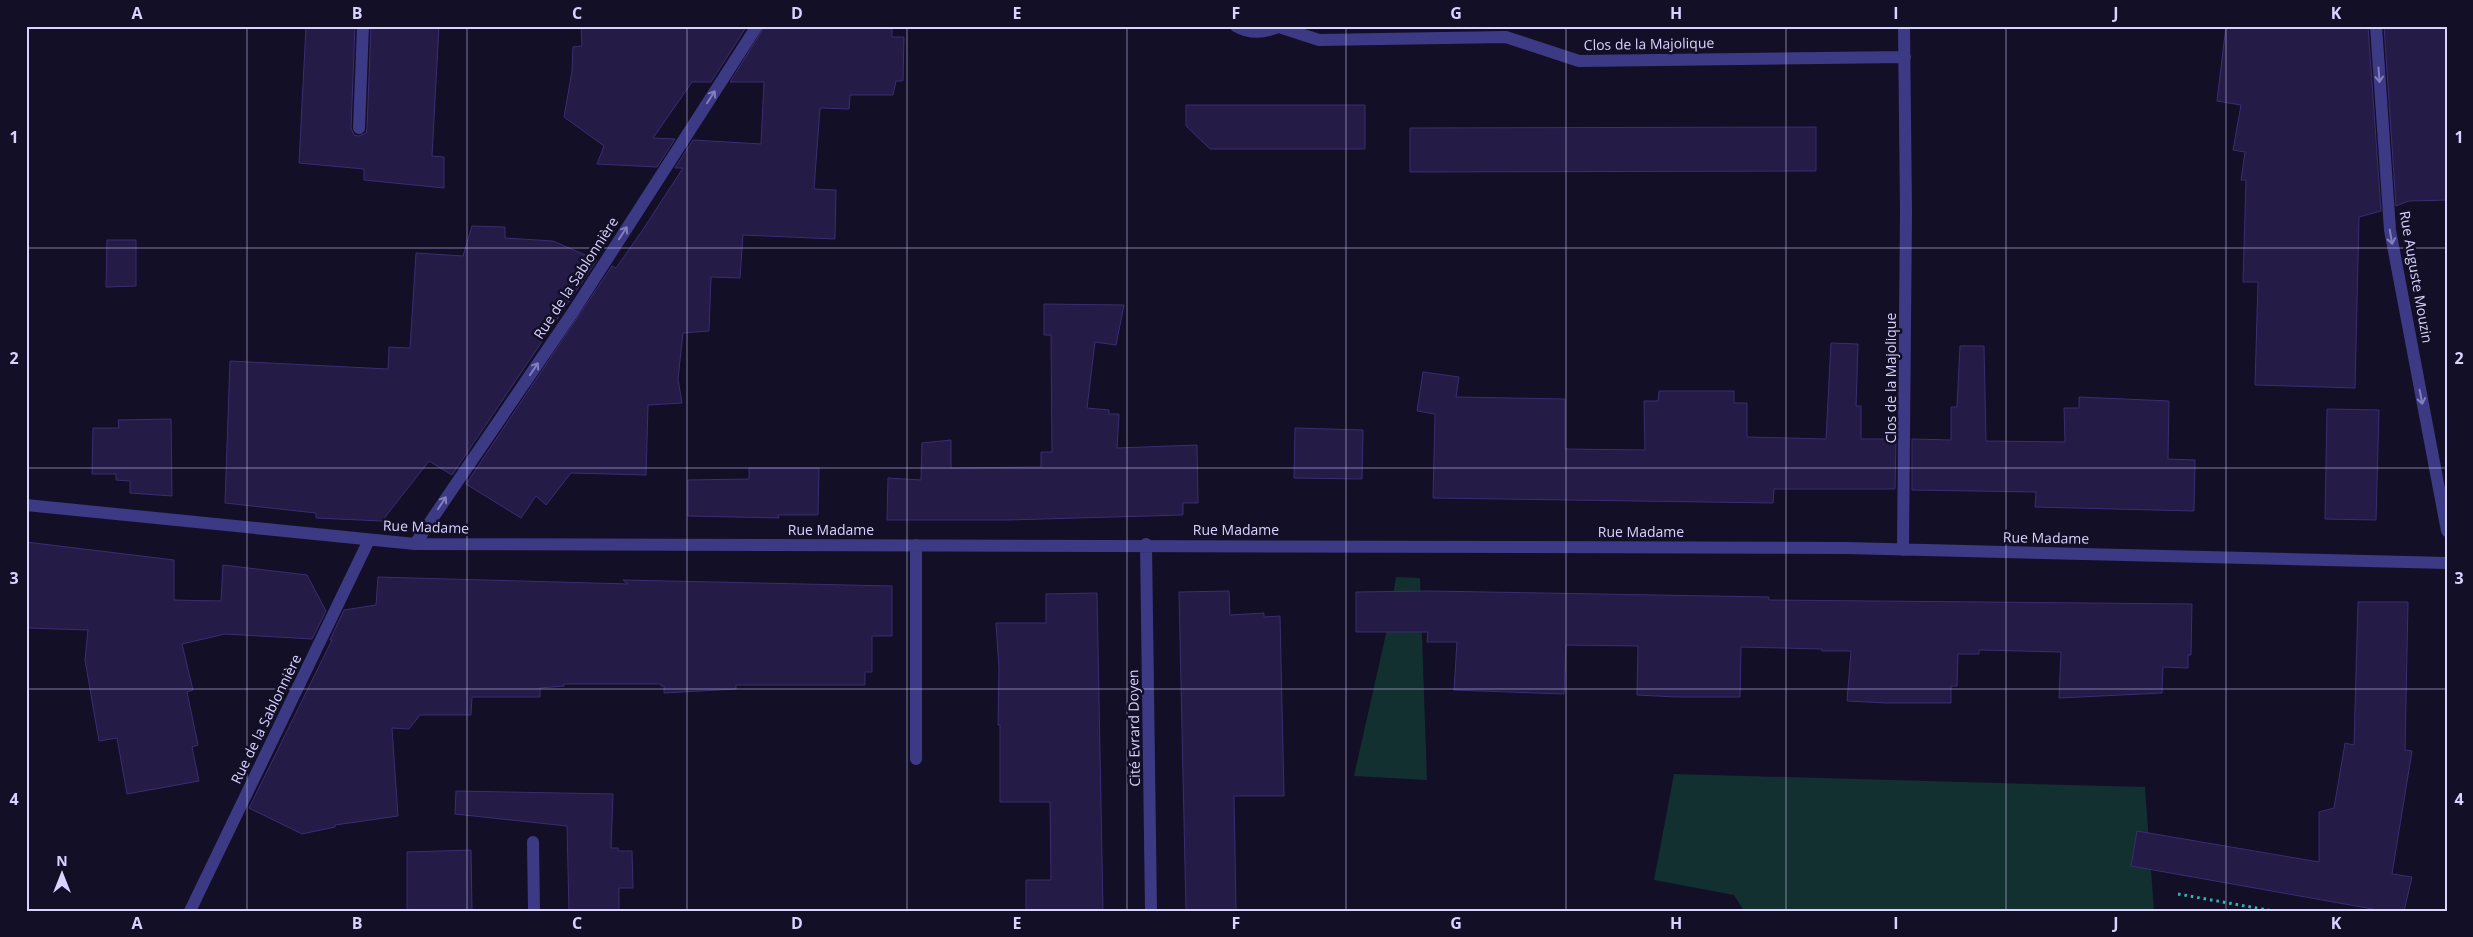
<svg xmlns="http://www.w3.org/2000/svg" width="2473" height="937" viewBox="0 0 2473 937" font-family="'Open Sans',sans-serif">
<rect width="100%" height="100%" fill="#130f26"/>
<path fill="#12302f" d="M1396,577l24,1 7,202 -73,-4 33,-147z
M1674,774l471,13 9,124h-410l-10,-16 -80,-15z"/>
<path fill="#241b47" stroke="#3b2d73" d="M306,26h49l-4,102 3,7 5,1 7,-3 1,-5 4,-102h68l-7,130 12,1v31l-80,-8v-11l-65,-6z
M581,26h166l-36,56h-19l-39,56 22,1 -18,28 -60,-3 7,-18 -40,-29 8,-46 1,-24 9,-1z
M765,26h127v11h12l-1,44h-7l-3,14h-43l-1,14 -29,-1 -6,81 22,1 -1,49 -92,-4 -3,43 -29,-1 -2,54 -26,2 -5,46 4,24 -34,2 -2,70 -75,-2 -25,32 -10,-9 -15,22 -55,-34 146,-218 4,2 26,-37 41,-63h-8l18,-28 68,4 3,-62h-34z
M2226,26h142l13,185 -22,6 -4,171 -100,-3 3,-103h-15l3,-102h-5l4,-28 -12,-2 8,-45 -24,-4z
M2384,26h63v174l-38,1 -13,5z
M1186,105h179v44h-155l-24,-23z
M1816,127v44l-406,1v-44z
M472,226l33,1v11l48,3 44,19 -145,215 -23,-14 -47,60 -66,-3v-5l-91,-10 5,-142 158,8 1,-22 21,1 6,-95 47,3z
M107,240h29v46l-30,1z
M1044,304l80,1 -8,40 -21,-3 -8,66 22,2v4h10l-2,34 80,-3 1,58h-15v12l-175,5h-121l1,-42 33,2 1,-37 29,-3v28l90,-1v-15h11l-1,-117h-7z
M1831,343l27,1 -2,62h5v33h35l-1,50h-121l-1,14 -340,-5 2,-84 -18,-3 6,-39 36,5 -3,20 109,2v50l80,1 -1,-49h14l1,-10h75v12h13v34l79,2z
M1960,346h24l2,95 79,1 -1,-34h15v-11l90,4 -1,58 27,1 -1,51 -159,-4 1,-15 -124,-2v-51l39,1v-33h6z
M2327,409l52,1 -3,110 -51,-1z
M171,419l1,77 -42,-3v-12l-14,-1v-6h-24l1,-46h26l-1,-8z
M1295,428l68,2 -1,49 -68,-1z
M749,468h70l-1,47h-40l1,3 -91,-2v-36l61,-1z
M26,542l148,18v40l47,1 2,-36 84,10 19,36 -14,28 -87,-5 -43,10 11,46 -6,2 11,53 -6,2 7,34 -72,13 -10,-56 -18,3 -14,-81 3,-30 -62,-2z
M378,577l250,7 -5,-4 269,6v50h-20v36h-7v13h-129v4l-72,4v-7h-3v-2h-97v2l-24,2v9h-68l-1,18h-51l-11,14 -17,-1 6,88 -63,9v2l-33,7 -53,-26 83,-168h-2l14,-30 32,-5z
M1229,591l1,24 34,-2v4l16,-1 4,180h-50l2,115h-50l-7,-319z
M1429,591l340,6v3l423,4 -1,51h-3v13l-25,-1 -1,26 -103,5 2,-46 -82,-2v4h-21l-1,32h-6v17h-64l-40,-2 4,-50h-29v-2l-81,-2 -1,50h-64l-39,-2 1,-49 -72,-1 -2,49 -110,-4 3,-48h-30l1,-10h-72v-40z
M1097,593l6,318h-77v-31h25l-1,-78h-50v-77h-2l1,-57 -3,-45h50v-29z
M2358,602h50l-3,148 7,1 -20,123 20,3 -8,34h-20l-253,-45 6,-35 182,31v-50l15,-4 11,-65 9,2z
M456,791l157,3 -2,54h7v3h14l1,37h-14v23h-50l-2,-85 -112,-12z
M471,850l1,61h-65v-59z"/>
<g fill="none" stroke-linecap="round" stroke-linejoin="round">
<path stroke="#2fb8b0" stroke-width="3" stroke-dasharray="2.5 4" stroke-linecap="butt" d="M2178,894l95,17"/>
<path stroke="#3d3a85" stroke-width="12" d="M1236,26c15,9 29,7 44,0
M2376,26l14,204 57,301
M1279,27l40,13 187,-3 73,24 326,-4
M359,128l4,-102
M26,505l389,39 1431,4 601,15
M415,544l158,-232 184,-286
M1146,544l5,367
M916,545v214
M1903,550l3,-338 -2,-186
M533,842l1,69
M190,911l179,-371"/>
</g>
<defs><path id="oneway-shaft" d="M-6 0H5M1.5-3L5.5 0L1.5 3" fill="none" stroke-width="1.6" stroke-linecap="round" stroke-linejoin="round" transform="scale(1.25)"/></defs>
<g stroke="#837fbc">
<use href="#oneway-shaft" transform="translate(2379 75) rotate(86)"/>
<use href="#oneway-shaft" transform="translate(711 97) rotate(-57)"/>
<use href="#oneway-shaft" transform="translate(623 233) rotate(-57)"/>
<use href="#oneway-shaft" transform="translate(2391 237) rotate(80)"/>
<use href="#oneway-shaft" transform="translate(534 369) rotate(-56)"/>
<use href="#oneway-shaft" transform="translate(2421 397) rotate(79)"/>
<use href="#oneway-shaft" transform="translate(442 503) rotate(-56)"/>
</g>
<path fill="none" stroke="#d9d4ff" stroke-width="1" stroke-opacity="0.55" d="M247,26v885M467,26v885M687,26v885M907,26v885M1127,26v885M1346,26v885M1566,26v885M1786,26v885M2006,26v885M2226,26v885M26,248h2421M26,468h2421M26,689h2421"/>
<g text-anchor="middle" stroke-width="5" stroke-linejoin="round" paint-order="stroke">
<g font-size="14" fill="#d9d4ff" stroke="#130f26">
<text transform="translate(1649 44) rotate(-1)" y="5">Clos de la Majolique</text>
<text transform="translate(2416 277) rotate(80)" y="5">Rue Auguste Mouzin</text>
<text transform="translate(576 278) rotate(-57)" y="5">Rue de la Sablonnière</text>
<text transform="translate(1891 378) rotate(-90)" y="5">Clos de la Majolique</text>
<text transform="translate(426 527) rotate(2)" y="5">Rue Madame</text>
<text x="831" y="535">Rue Madame</text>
<text x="1236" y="535">Rue Madame</text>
<text x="1641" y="537">Rue Madame</text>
<text transform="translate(2046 538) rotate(1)" y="5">Rue Madame</text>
<text transform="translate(266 719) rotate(-64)" y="5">Rue de la Sablonnière</text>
<text transform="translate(1134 728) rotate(-91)" y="5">Cité Evrard Doyen</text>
</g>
</g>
<rect width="2473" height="937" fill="none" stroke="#130f26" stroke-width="55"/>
<g transform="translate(62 874)" stroke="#130f26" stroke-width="4" paint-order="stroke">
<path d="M0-4L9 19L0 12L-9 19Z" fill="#d9d4ff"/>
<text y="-8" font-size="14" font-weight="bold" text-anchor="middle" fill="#d9d4ff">N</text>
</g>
<rect x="28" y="28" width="2418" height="882" fill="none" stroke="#d9d4ff" stroke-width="2"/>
<g font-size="16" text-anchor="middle" font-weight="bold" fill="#d9d4ff">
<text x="137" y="19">A</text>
<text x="357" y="19">B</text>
<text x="577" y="19">C</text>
<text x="797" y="19">D</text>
<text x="1017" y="19">E</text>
<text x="1236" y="19">F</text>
<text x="1456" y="19">G</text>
<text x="1676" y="19">H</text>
<text x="1896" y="19">I</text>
<text x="2116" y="19">J</text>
<text x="2336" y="19">K</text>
<text x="14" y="143">1</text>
<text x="2459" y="143">1</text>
<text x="14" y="364">2</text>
<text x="2459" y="364">2</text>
<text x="14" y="584">3</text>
<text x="2459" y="584">3</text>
<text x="14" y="805">4</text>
<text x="2459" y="805">4</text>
<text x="137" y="929">A</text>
<text x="357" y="929">B</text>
<text x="577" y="929">C</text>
<text x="797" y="929">D</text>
<text x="1017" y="929">E</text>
<text x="1236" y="929">F</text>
<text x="1456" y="929">G</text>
<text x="1676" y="929">H</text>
<text x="1896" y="929">I</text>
<text x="2116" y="929">J</text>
<text x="2336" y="929">K</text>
</g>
</svg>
